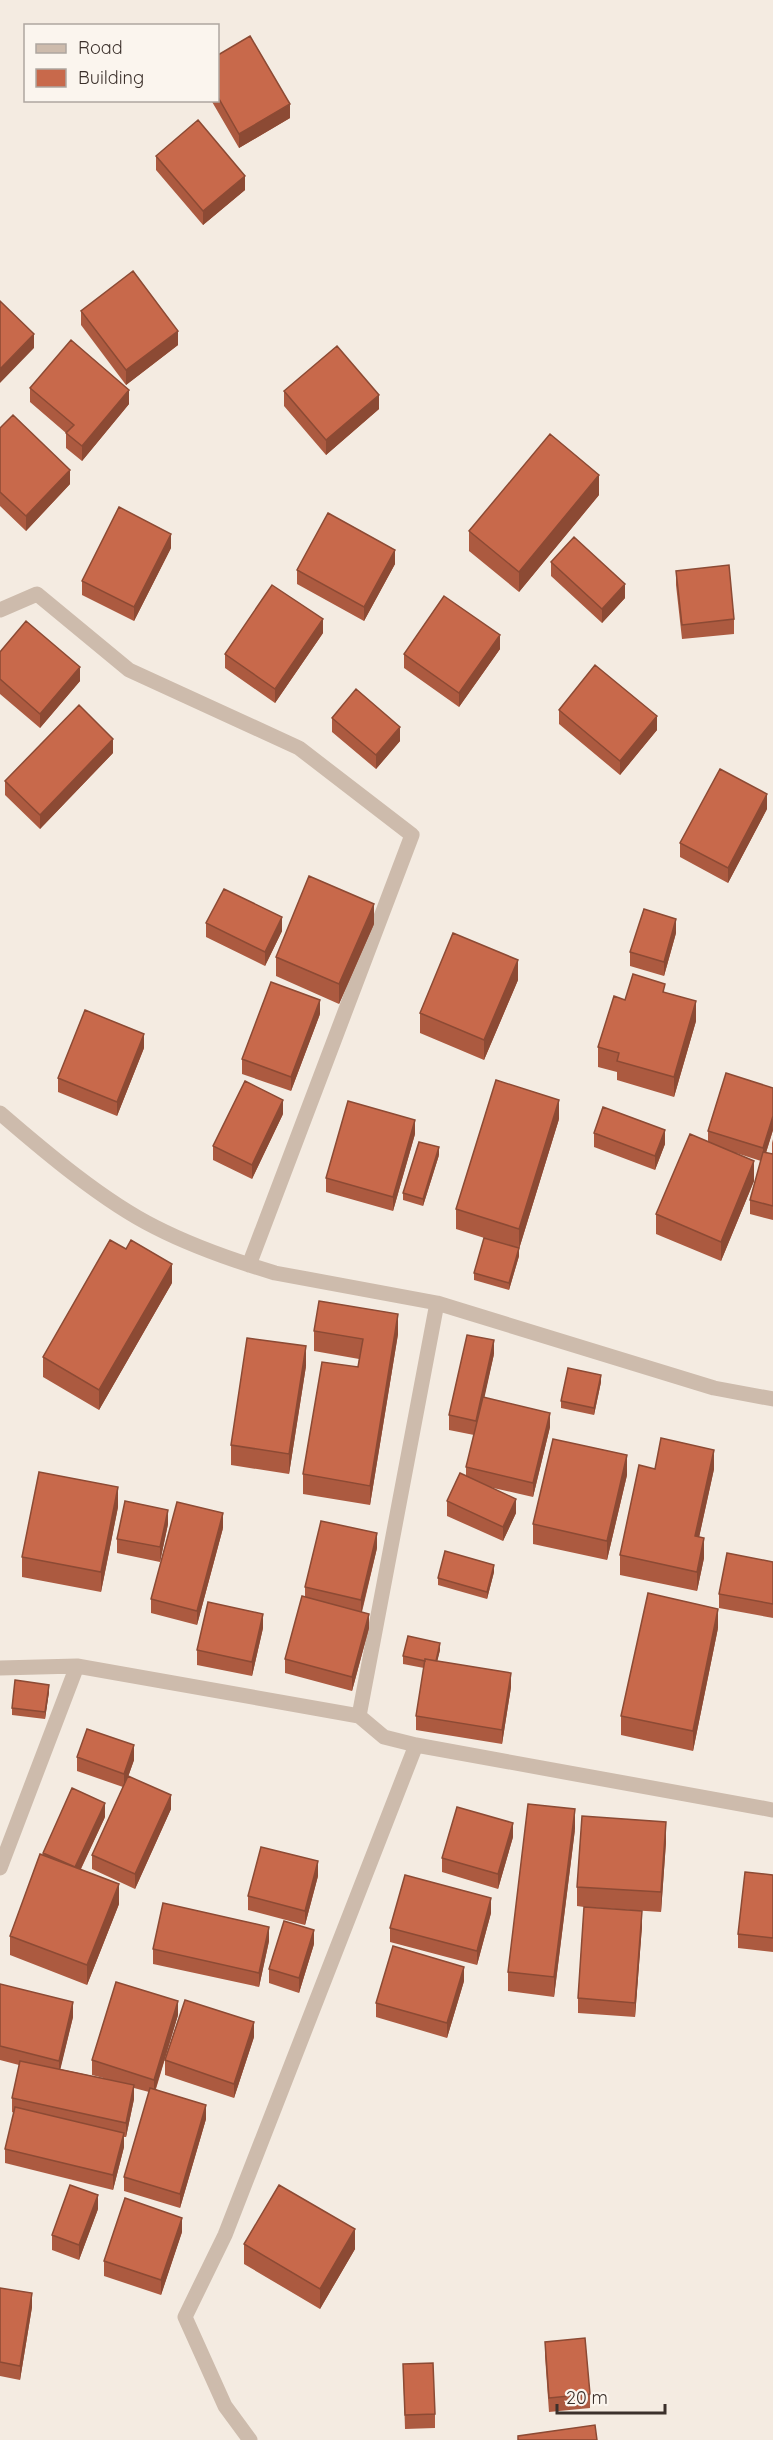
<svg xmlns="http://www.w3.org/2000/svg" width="773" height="2440" viewBox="0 0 773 2440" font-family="Quicksand,sans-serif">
<rect width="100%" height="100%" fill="#f4ebe1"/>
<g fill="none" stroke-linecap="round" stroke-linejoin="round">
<path stroke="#cdbbac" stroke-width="15" d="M0,610l37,-16 92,76 170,78 113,87 -163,430
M0,1113c44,38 103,88 155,114 37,19 80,34 120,46l162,30 277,85 59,11
M437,1303l-78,413 25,21 32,8 357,65
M0,1668l77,-2 282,50
M0,1868l77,-202
M250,2440l-25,-34 -40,-89 40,-82 191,-490"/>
</g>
<path fill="#ac5a40" d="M218,55l72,63 -51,30 -28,-48h7z
M156,156l89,34 -42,35 -47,-55z
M81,311l97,34 -52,40 -45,-60z
M30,388l99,16 -47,57 -16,-13v-15l-36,-31z
M284,391l95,18 -53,46 -42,-49z
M0,428l70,56 -44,47 -26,-25z
M599,495l-80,97 -50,-41v-20z
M171,548l-37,73 -52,-26v-14z
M551,562l74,36 -23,25 -51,-47z
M395,564l-31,57 -67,-37v-14z
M676,571l58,48v15l-52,5 -6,-54z
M323,633l-48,70 -50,-35v-14z
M500,649l-41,58 -55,-39v-14z
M0,652l80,29 -40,47 -40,-34z
M559,710l98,20 -37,45 -61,-51z
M332,718l68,23 -24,28 -44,-37z
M113,753l-73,76 -35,-34v-14z
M767,809l-39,74 -48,-26v-14z
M206,923l76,8 -17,35 -59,-29z
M374,924l-35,80 -63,-28v-19z
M676,933l-12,43 -34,-10v-14z
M518,980l-34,80 -64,-27v-20z
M665,993l31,28 -22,76 -57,-17v-8l-19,-5v-20l27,-47z
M320,1014l-29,77 -49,-17v-15z
M144,1048l-27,68 -59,-24v-14z
M283,1114l-31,65 -39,-19v-14z
M559,1119l-40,130v7l-10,34 -35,-10v-7l23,-31 -41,-13v-20z
M773,1130l-7,23 6,1v-11l1,-4v81l-23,-6v-14l11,-39 -25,-8 18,28 -33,80 -65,-27v-20l52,-72v-11z
M594,1133l71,11 -10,26 -61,-23z
M415,1134l-22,77 -67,-19v-14z
M439,1155l-16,51 -20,-6v-7z
M172,1283l-73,127 -56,-33v-20z
M314,1331l84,3 -28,171 -67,-11v-20l55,-107 1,-8 -45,-8z
M494,1354l-10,43 66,30 -17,70 -44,-10 27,26 -13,28 -56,-25v-15l19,-25v-9l8,-32 -25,-5v-15z
M306,1366l-17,108 -58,-9v-20z
M601,1382l-7,33 -33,-7v-7z
M655,1469h59l-15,68 5,21 -7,33 -77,-16v-20z
M627,1475l-20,85 -74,-16v-20z
M118,1507l-17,85 -79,-15v-20z
M168,1524l-8,38 -43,-9v-14z
M223,1528l-26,97 -46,-12v-14z
M377,1548l-15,64 7,16 -17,63 -67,-18v-14l20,-62v-10z
M773,1562v56l-54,-10v-14z
M494,1572l-7,27 -49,-14v-7z
M263,1628l-11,48 -55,-11v-15z
M718,1628l-25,123 -72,-16v-19z
M440,1650l-3,11 74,26 -9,57 -86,-14v-14l8,-48 -21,-4v-8z
M49,1692l-4,27 -33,-4v-7z
M77,1757l57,3 -6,17 43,32 -36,80 -43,-20v-14l31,-68 -46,-16z
M105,1817l-24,52 38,35 -32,81 -77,-30v-19l33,-81v-2z
M575,1829l-21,168 -46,-6v-19z
M513,1837l-15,52 -56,-17v-14z
M666,1842l-5,70 -76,-5 57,19 -7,91 -57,-4v-15l6,-91 -7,-1v-19z
M773,1875v77l-35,-4v-14z
M318,1876l-13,49 -57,-15v-14z
M491,1913l-14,52 -87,-23v-14z
M269,1941l-10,46 -106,-23v-15z
M314,1944l-15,49 -30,-10v-14z
M464,1981l-17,57 -71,-21v-14z
M0,1984l73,33 -13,52 47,10 -15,-4v-15l86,-45 -22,74 50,30 -26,89 -56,-17v-14l25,-85 -15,-4v11l-8,38h-2v10l-11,43 -108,-27v-14l9,-36 -2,-1v-14l7,-33 -19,-5z
M254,2037l-20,61 -69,-23v-15z
M98,2209l-19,51 -27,-10v-15z
M182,2232l-21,63 -57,-19v-15z
M244,2244l111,5 -35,60 -76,-45z
M0,2288l32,19 -12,73 -20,-4z
M545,2342l45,52v14l-41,4 -4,-56z
M403,2364l32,50v14l-30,1z"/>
<path fill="#8c4a34" d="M290,104v14l-51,30v-14z
M245,176v14l-42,35v-14z
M178,331v14l-52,40v-15z
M34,334v14l-34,35v-14z
M129,390v14l-47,57v-15z
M379,395v14l-53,46v-15z
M70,470v14l-44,47v-15z
M599,475v20l-80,97v-20z
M171,534v14l-37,73v-14z
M395,550v14l-31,57v-14z
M625,584v14l-23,25v-14z
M323,619v14l-48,70v-14z
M500,635v14l-41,58v-14z
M80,667v14l-40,47v-14z
M657,716v14l-37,45v-14z
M400,727v14l-24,28v-14z
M113,739v14l-73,76v-14z
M767,794v15l-39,74v-15z
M374,904v20l-35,80v-20z
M282,917v14l-17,35v-14z
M676,919v14l-12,43v-14z
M518,960v20l-34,80v-20z
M320,1000v14l-29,77v-14z
M696,1001v20l-22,76v-20z
M144,1034v14l-27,68v-14z
M283,1100v14l-31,65v-14z
M559,1100v19l-40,130v7l-10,34v-7l10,-34v-20z
M773,1116v14l-10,32v-14z
M415,1120v14l-22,77v-14z
M665,1130v14l-10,26v-14z
M439,1147v8l-16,51v-7z
M754,1161v20l-33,80v-19z
M172,1264v19l-73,127v-20z
M398,1314v20l-28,171v-19z
M494,1340v14l-18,82v-15z
M306,1346v20l-17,108v-20z
M601,1375v7l-7,33v-7z
M550,1413v14l-17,70v-14z
M714,1450v19l-19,87v-20z
M627,1455v20l-20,85v-19z
M118,1487v20l-17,85v-20z
M516,1499v14l-13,28v-14z
M168,1510v14l-8,38v-15z
M223,1513v15l-26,97v-14z
M377,1533v15l-16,66v-14z
M704,1538v20l-7,33v-19z
M494,1565v7l-7,27v-7z
M718,1609v19l-25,123v-20z
M263,1614v14l-11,48v-14z
M369,1614v14l-17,63v-14z
M440,1643v7l-5,21v-8z
M511,1673v14l-9,57v-14z
M49,1685v7l-4,27v-7z
M134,1745v15l-10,28v-14z
M171,1795v14l-36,80v-15z
M105,1803v14l-30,64v-14z
M575,1809v20l-21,168v-20z
M666,1822v20l-5,70v-20z
M513,1823v14l-15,52v-15z
M318,1861v15l-13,49v-14z
M119,1884v20l-32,81v-20z
M491,1898v15l-14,52v-14z
M642,1911v15l-7,91v-14z
M269,1927v14l-10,46v-14z
M314,1930v14l-15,49v-15z
M464,1967v14l-17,57v-15z
M178,2001v14l-24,79v-14z
M73,2002v15l-14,58v-14z
M254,2022v15l-20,61v-14z
M134,2085v14l-8,38v-14z
M206,2105v14l-26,89v-14z
M124,2133v14l-11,43v-15z
M98,2195v14l-19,51v-15z
M182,2218v14l-21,63v-15z
M355,2229v20l-35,60v-20z
M32,2293v14l-12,73v-14z"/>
<path fill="#c8694b" stroke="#8c4a34" stroke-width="1.5" d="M250,36l40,68 -51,30 -21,-37v-42z
M198,120l47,56 -42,35 -47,-55z
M133,271l45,60 -52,39 -45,-59z
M0,301l34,33 -34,35z
M71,340l58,50 -47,56 -16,-13 8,-8 -44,-37z
M337,346l42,49 -53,45 -42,-49z
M13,415l57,55 -44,46 -26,-24v-64z
M550,434l49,41 -80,97 -50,-41z
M119,507l52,27 -37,73 -52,-26z
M328,513l67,37 -31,57 -67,-37z
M574,537l51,47 -23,25 -51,-47z
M729,565l5,54 -52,6 -6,-54z
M272,585l51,34 -48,70 -50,-35z
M444,596l56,39 -41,58 -55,-39z
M26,621l54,46 -40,47 -40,-35v-27z
M595,665l62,51 -37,45 -61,-51z
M356,689l44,38 -24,28 -44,-37z
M79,705l34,34 -73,76 -35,-34z
M720,769l47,25 -39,74 -48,-25z
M309,876l65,28 -35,80 -63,-27z
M224,889l58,28 -17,35 -59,-29z
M644,909l32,10 -12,43 -34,-10z
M453,933l65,27 -34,80 -64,-27z
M633,974l32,10 -2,8 33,9 -22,76 -57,-16 2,-8 -21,-6 16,-51 11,4z
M271,982l49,18 -29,77 -49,-18z
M85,1010l59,24 -27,68 -59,-24z
M726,1073l47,15v28l-10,32 -55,-17z
M496,1080l63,20 -40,129 -63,-20z
M245,1081l38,19 -31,65 -39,-19z
M348,1101l67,19 -22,77 -67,-19z
M603,1107l62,23 -10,26 -61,-23z
M690,1134l64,27 -33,81 -65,-28z
M419,1142l20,5 -16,52 -20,-6z
M763,1152l10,2v52l-23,-6z
M484,1238l35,10 -10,35 -35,-10z
M110,1240l16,9 5,-9 41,24 -73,126 -56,-33z
M319,1301l79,13 -28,172 -67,-12 19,-112 36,5 5,-28 -49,-8z
M467,1335l27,5 -18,81 -27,-6z
M247,1338l59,8 -17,108 -58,-9z
M568,1368l33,7 -7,33 -33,-7z
M483,1397l67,16 -17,70 -67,-16z
M661,1438l53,12 -19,86 9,2 -7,34 -77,-17 19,-90 16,4z
M553,1439l74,16 -20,86 -74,-17z
M39,1472l79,15 -17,85 -79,-15z
M460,1473l56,26 -13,28 -56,-26z
M125,1501l43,9 -8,37 -43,-8z
M177,1502l46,11 -26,98 -46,-12z
M321,1521l56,12 -16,67 -56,-13z
M445,1551l49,14 -7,27 -49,-14z
M727,1553l46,9v42l-54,-10z
M648,1593l70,16 -25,122 -72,-15z
M302,1596l67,18 -17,63 -67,-18z
M208,1602l55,12 -11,48 -55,-12z
M408,1636l32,7 -4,18 -11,-2v2l-22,-5z
M425,1659l86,14 -9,57 -86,-14z
M15,1680l34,5 -4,27 -33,-4z
M87,1729l47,16 -10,29 -47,-17z
M128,1776l43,19 -36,79 -43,-19z
M72,1788l33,15 -30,64 -32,-14z
M528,1804l47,5 -21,168 -46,-5z
M457,1807l56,16 -15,51 -56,-16z
M582,1816l84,6 -5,70 -84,-5z
M261,1847l57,14 -13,50 -57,-15z
M40,1854l79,30 -32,81 -77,-29z
M745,1872l28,3v63l-35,-4z
M405,1875l86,23 -14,53 -87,-23z
M163,1903l106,24 -10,46 -106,-24z
M584,1907l58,4 -7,92 -57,-5z
M284,1921l30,9 -15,48 -30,-9z
M393,1946l71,21 -17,56 -71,-20z
M116,1982l62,19 -24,79 -62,-20z
M0,1984l73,18 -14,59 -59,-15z
M185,2000l69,22 -20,62 -69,-24z
M20,2061l114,24 -8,38 -114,-25z
M150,2088l56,17 -26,89 -56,-17z
M15,2107l109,26 -11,42 -108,-26z
M70,2185l28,10 -19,50 -27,-10z
M279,2185l76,44 -35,60 -76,-45z
M125,2198l57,20 -21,62 -57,-19z
M0,2288l32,5 -12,73 -20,-4z
M585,2338l5,56 -41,4 -4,-56z
M433,2363l2,51 -30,1 -2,-51z
M595,2425l2,15h-79v-4z"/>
<rect x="24" y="24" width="195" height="78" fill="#fbf5ee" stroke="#aea6a0" stroke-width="1.5"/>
<rect x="36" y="44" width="30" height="9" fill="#cdbbac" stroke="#aea6a0" stroke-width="1.5"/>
<text x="78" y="54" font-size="18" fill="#3b302b">Road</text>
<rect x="36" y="69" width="30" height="18" fill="#c8694b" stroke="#aea6a0" stroke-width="1.5"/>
<text x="78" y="84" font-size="18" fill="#3b302b">Building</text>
<path d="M557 2404v9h108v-9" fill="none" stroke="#3b302b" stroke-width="3"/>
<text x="566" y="2404" font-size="18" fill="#3b302b" stroke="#fbf5ee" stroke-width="4.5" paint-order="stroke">20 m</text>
</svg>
